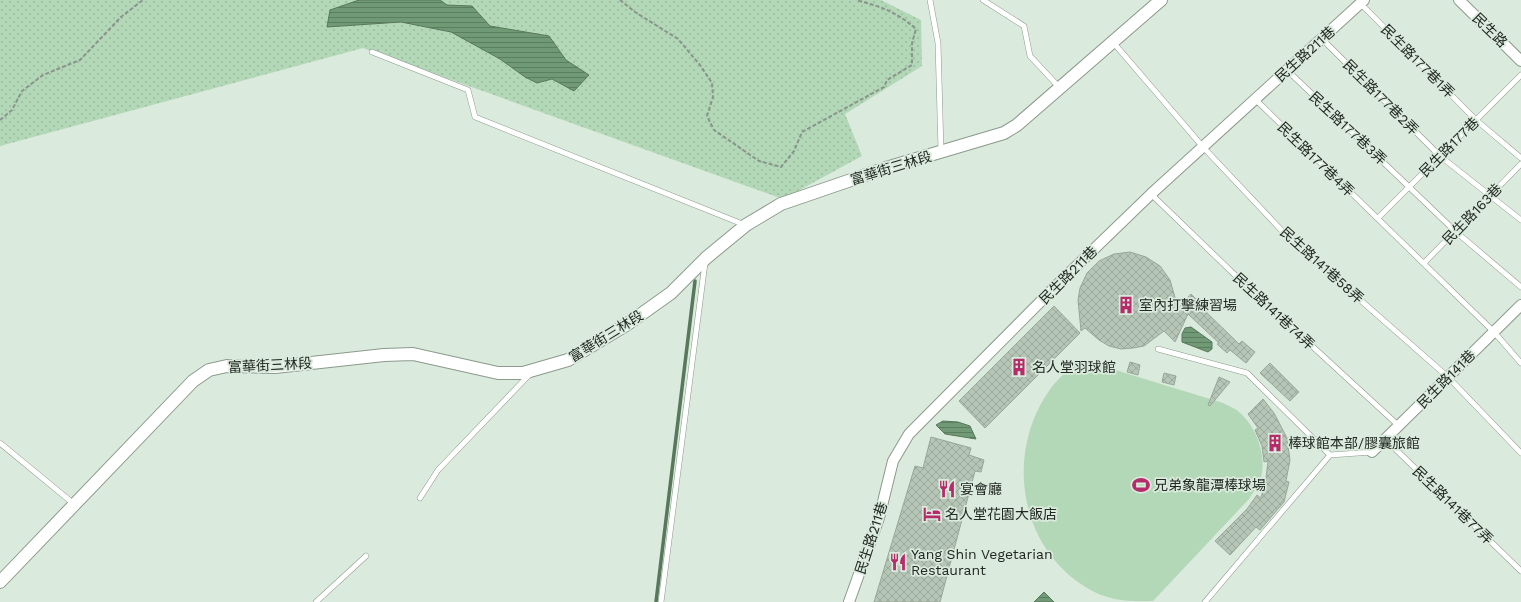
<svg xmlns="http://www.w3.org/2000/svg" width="1521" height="602" viewBox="0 0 1521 602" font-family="'Work Sans','Noto Sans TC',sans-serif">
<defs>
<pattern id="grass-dots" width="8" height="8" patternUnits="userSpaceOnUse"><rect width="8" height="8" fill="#b3d8b7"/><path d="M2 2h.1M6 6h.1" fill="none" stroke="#9ab99d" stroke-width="1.8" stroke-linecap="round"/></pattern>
<pattern id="water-rules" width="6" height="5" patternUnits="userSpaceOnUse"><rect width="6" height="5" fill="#709a75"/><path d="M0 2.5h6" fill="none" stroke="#5c7e60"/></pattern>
<pattern id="building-cross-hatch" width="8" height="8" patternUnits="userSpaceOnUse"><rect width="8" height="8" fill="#b5c5b6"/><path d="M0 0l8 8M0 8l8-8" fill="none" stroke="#9ba99c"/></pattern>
</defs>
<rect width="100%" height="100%" fill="#daeadc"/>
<path fill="url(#grass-dots)" d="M0,0h881l40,20 1,46 -77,48 17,42 -79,43 -420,-151 -363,98z"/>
<path fill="#b3d8b7" d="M1086,361l137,42c5,3 12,5 16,9 18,15 29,46 21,69 -3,6 -7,12 -11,18l-96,102c-29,1 -49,-1 -72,-17 -64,-43 -75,-135 -30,-196 9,-11 21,-24 35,-27z"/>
<path fill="url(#water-rules)" stroke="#58785c" d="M359,0h81l7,5 25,1 18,20 59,10 17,24 23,15 -15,16 -22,-12 -15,4 -12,-6 -25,-18 -49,-27 -50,-10 -74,5 3,-17z
M1191,327l21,15v7l-4,3 -26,-10v-8l3,-6z
M943,421l15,1 12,4 6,13 -31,-5 -9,-9z
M1044,592l10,10h-20z"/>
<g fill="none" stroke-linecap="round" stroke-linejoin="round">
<path stroke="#58785c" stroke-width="3.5" d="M656,602l39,-321"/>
</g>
<path fill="url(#building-cross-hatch)" stroke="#98a799" d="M1130,252l16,5 14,9 10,14 8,28 13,-14 12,12 -1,2 37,36 3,-3 13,11 -9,11 -16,-13 -3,3 -10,-9 2,-1 -31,-29 -13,28 -11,-11 -20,15 -11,2 -12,1 -12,-3 -10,-6 -14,-12 -4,3 -3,-31 2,-12 7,-15 12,-12 15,-7z
M1054,306l26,27 -95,95 -26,-27z
M1130,362l10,3 -2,10 -11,-3z
M1270,363l29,29 -9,9 -30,-28z
M1164,373l12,3 -2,9 -12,-3z
M1219,377l11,5 -20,24 -2,-1z
M1263,399l11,14 13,25 3,22 -4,21 3,1 -5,20 -24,28 -4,-3 -26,28 -15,-14 32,-32 10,-14 4,3 5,-20 2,-17 -4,1 -2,-16 -7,-16 3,-2 -10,-14z
M931,437l40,11 -2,7 15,5 -3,12 -6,-1 -35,131h-66l41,-136 8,2z"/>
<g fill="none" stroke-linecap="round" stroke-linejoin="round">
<g stroke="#8b9a8c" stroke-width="6">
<path id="service" d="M930,0l8,43 3,108
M983,0l41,26 6,30 29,31
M1360,3l116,117 45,38
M1321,38l119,118 81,64
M1112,41l91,106 82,87 163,143 73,76
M372,52l96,38 7,27 270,108
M1287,70l168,161 66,56
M1255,99l239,233 27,31
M1151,194l86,83 162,149
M1378,218l143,-143
M1424,263l97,-99
M1158,349l89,24 83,82 42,-3
M1385,439l136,132
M0,443l74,61
M420,498l18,-28 92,-96
M316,602l50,-46
M661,602l44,-339
M1205,602l125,-147"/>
</g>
<g stroke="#8b9a8c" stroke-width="12">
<path id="minor" d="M1459,0l62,61
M1372,452l149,-147
M849,602l30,-84 14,-57 16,-27 153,-154 89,-86 213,-194"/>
</g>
<g stroke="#8b9a8c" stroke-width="14">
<path id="tertiary" d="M0,582l193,-201 16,-11 18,-4 48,1 109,-12 29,-1 85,19h25l45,-13 58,-35 45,-32 35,-35 40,-33 35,-21 105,-36 118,-35 13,-8 144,-125"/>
</g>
<path stroke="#89958b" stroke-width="2" stroke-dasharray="4 2" stroke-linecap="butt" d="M620,0l15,12 43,27 22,26 12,18 1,14 -6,19 7,14 45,31 22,6 13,-16 8,-19 82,-45 3,-7 25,-15v-22l4,-14c-21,-18 -34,-22 -60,-29
M0,120l12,-10 10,-19 21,-16 37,-15 41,-43 22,-17"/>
<use href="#service" stroke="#fff" stroke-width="5"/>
<use href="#minor" stroke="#fff" stroke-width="10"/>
<use href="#tertiary" stroke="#fff" stroke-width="12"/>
</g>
<defs>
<g id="building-bare" transform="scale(1.38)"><path d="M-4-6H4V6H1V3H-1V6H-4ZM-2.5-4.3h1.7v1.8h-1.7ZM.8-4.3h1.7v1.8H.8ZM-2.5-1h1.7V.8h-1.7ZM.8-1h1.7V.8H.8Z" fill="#b52c6b" stroke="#daeadc" stroke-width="2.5" paint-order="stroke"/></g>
<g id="stadium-bare" transform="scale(1.38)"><path d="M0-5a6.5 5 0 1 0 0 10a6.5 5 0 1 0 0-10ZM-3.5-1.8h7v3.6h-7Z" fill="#b52c6b" stroke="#daeadc" stroke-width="2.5" paint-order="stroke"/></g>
<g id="restaurant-bare" transform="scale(1.38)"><path d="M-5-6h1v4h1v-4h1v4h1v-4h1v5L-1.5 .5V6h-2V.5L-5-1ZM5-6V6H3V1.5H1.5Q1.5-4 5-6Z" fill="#b52c6b" stroke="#daeadc" stroke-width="2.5" paint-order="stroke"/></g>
<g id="hotel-bare" transform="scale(1.38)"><path d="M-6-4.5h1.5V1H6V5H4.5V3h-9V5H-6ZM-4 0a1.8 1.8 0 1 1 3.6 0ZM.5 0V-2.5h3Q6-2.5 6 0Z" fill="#b52c6b" stroke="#daeadc" stroke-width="2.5" paint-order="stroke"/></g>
</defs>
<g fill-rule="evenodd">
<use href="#building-bare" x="1126" y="305"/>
<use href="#building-bare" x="1019" y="367"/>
<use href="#building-bare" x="1275" y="443"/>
<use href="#stadium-bare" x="1141" y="485"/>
<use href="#restaurant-bare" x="947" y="489"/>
<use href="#hotel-bare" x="932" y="514"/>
<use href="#restaurant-bare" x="898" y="562"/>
</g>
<g text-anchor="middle" stroke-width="3.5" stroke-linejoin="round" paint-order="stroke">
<g font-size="14" fill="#212721" stroke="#daeadc">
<text transform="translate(1490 30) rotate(44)" y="5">民生路</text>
<text transform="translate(1305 54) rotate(-42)" y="5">民生路211巷</text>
<text transform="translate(1418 61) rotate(45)" y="5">民生路177巷1弄</text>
<text transform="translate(1381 97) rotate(45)" y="5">民生路177巷2弄</text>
<text transform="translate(1348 128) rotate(43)" y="5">民生路177巷3弄</text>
<text transform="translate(1449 147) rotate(-45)" y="5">民生路177巷</text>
<text transform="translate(1316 159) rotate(44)" y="5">民生路177巷4弄</text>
<text transform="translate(891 168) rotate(-17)" y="5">富華街三林段</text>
<text transform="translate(1472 214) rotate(-46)" y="5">民生路163巷</text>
<text transform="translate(1322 265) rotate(42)" y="5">民生路141巷58弄</text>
<text transform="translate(1068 275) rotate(-45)" y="5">民生路211巷</text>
<text transform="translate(1274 311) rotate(43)" y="5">民生路141巷74弄</text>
<text transform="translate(606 336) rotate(-32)" y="5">富華街三林段</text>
<text transform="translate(270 365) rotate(-3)" y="5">富華街三林段</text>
<text transform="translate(1446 379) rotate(-45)" y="5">民生路141巷</text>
<text transform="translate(1453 505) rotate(44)" y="5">民生路141巷77弄</text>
<text transform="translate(871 538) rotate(-72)" y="5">民生路211巷</text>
</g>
<g font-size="14" fill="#212721" stroke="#daeadc" text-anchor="start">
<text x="1139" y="310">室內打擊練習場</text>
<text x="1032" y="372">名人堂羽球館</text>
<text x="1288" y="448">棒球館本部/膠囊旅館</text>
<text x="1154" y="490">兄弟象龍潭棒球場</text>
<text x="960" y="494">宴會廳</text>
<text x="945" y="519">名人堂花園大飯店</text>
<text x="911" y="559">Yang Shin Vegetarian<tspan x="911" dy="16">Restaurant</tspan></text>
</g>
</g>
</svg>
